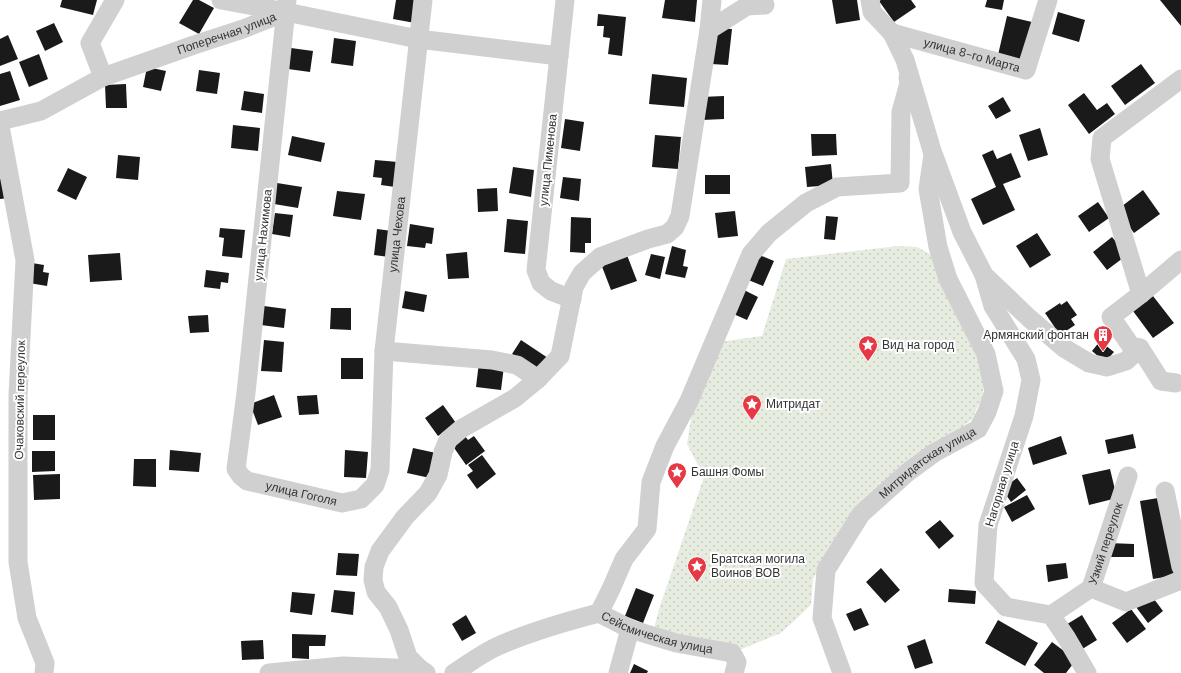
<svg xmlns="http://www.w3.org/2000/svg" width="1181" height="673" viewBox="0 0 1181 673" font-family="'DM Sans',sans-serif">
<defs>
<pattern id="grass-dots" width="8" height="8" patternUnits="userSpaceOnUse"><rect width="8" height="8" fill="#e6ecdf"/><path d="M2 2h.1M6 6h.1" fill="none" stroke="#c6cbc0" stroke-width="1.8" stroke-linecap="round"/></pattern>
</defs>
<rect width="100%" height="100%" fill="#fff"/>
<path fill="url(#grass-dots)" d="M898,246l19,1 16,9 37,76 15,49 -3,17 -10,21 -129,108 -30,52 -2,26 -30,28 -49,20 -79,-21 7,-26 44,-129 -17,-33 7,-43 25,-59 43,-6 24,-77z"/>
<path fill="#1a1a1a" d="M62,0h35l-4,15 -33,-8z
M193,0h6l15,8 -15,26 -20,-11z
M396,0h22l-3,23 -22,-4z
M665,0h32l-2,22 -33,-4z
M832,0h25l3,20 -24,4z
M881,0h30l5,7 -22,15 -15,-21z
M987,0h17l-2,10 -17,-3z
M1160,0h21v26z
M1058,12l27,8 -6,22 -27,-8z
M598,14l28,3 -4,39 -14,-2 2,-16 -7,-1 1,-11h-7z
M1007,16l25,6 -9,39 -25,-6z
M54,23l9,19 -18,9 -9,-20z
M715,28l17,1 -4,36 -17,-1z
M8,35l10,24 -18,7v-27z
M334,38l22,3 -3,25 -22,-3z
M291,48l22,3 -3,21 -22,-3z
M39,54l9,25 -19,8 -10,-25z
M1141,64l14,19 -30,22 -14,-19z
M147,67l19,4 -5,20 -18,-4z
M199,70l21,3 -3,21 -21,-3z
M10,71l10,29 -20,6v-32z
M652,74l35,4 -3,29 -35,-3z
M126,84l1,24h-21l-1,-23z
M244,91l20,3 -2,19 -21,-3z
M1084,93l13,17 10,-7 8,11 -26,20 -21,-29z
M724,96v23l-22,1 -1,-23z
M1003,97l8,14 -15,8 -8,-13z
M565,119l19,3 -4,29 -19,-3z
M233,125l27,3 -2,23 -27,-3z
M1040,128l8,27 -20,6 -9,-26z
M811,134h25l1,21 -25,1z
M655,135l26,2 -3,32 -26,-2z
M292,136l33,7 -4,19 -33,-7z
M993,150l4,9 14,-6 10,24 -18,7 12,26 -32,15 -12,-26 25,-12 -14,-32z
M118,155l22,2 -2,23 -22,-2z
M375,160l23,2 -3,25 -14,-2 1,-7 -9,-1z
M831,164l2,21 -26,2 -2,-20z
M513,167l21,3 -3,27 -22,-4z
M68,168l19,9 -11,23 -19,-9z
M705,175h25v19h-25z
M563,177l18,2 -2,22 -19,-3z
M7,178l3,20 -10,1v-20z
M277,183l25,4 -4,21 -24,-4z
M497,188l1,23 -20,1 -1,-23z
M1143,190l17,24 -26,19 -17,-23z
M337,191l28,3 -4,26 -28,-4z
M1098,202l11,16 -20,14 -11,-16z
M735,211l3,25 -20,2 -3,-25z
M275,213l18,2 -3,22 -18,-3z
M826,216l12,1 -3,23 -11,-1z
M571,217l20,1v25h-6v10l-15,-1z
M507,219l21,2 -3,33 -21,-2z
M410,224l24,4 -2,16 -6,-1 -1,5 -18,-2z
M220,228l25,2 -3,28 -20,-2 2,-18 -5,-1z
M377,229l15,2 -3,26 -15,-2z
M1037,233l14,22 -21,13 -14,-22z
M1112,237l15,18 -20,15 -14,-18z
M672,246l14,4 -3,16 5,1 -3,11 -20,-4z
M467,252l2,26 -21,1 -2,-25z
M120,253l2,27 -32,2 -2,-27z
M651,254l14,3 -5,22 -15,-4z
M757,254l17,7 -11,25 -17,-7z
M627,255l10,26 -26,9 -10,-26z
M32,263l12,2 -1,7 6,1 -2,13 -18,-3z
M206,270l23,3 -1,10 -7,-1 -1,7 -16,-2z
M740,288l18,9 -11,23 -18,-8z
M405,291l22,4 -3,17 -22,-4z
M1153,296l21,27 -21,15 -20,-27z
M1067,301l10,14 -6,4 4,6 -15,10 -15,-22 15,-10 1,2z
M264,306l22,3 -2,19 -23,-3z
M331,308h20v22l-21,-1z
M208,315l1,17 -19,1 -2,-17z
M264,340l20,2 -2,30 -21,-1z
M521,340l27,18 -9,13 -27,-17z
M1100,341l14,11 -9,10 -13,-11z
M341,358h22v21h-22z
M479,362l25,4 -3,24 -25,-3z
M274,395l8,22 -24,8 -8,-21z
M317,395l2,19 -20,1 -2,-19z
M443,405l13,18 -18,13 -13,-18z
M33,415h22v25h-22z
M462,432l6,8 6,-4 11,15 -19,14 -16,-23z
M1133,434l3,14 -28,6 -3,-14z
M1061,436l6,18 -34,11 -5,-17z
M413,448l23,5 -6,25 -23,-5z
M170,450l31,3 -2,19 -30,-2z
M345,450l23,2 -2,26 -22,-1z
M32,451h23v20l-23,1z
M482,455l14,19 -19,15 -10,-14 6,-4 -5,-6z
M134,459h22v28l-23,-1z
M1110,469l7,29 -28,7 -7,-30z
M60,474v25l-26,1 -1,-25z
M1017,478l9,12 -15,12 -9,-13z
M1027,495l8,14 -23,13 -8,-15z
M1164,497l13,78 -24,4 -13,-78z
M940,520l14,16 -15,13 -14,-17z
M1108,543l26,1v13h-26z
M338,553l21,1 -2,22 -21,-1z
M1066,563l2,15 -20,4 -2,-17z
M881,568l19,22 -15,13 -19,-21z
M636,588l18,7 -11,28 -18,-7z
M949,589l27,2 -1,13 -27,-2z
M334,590l21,2 -2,23 -22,-3z
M292,592l23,2 -3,21 -22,-3z
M1151,595l12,16 -15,12 -12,-16z
M861,608l8,17 -15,6 -8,-17z
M1131,609l15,20 -19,14 -15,-20z
M466,615l10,18 -14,8 -10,-17z
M1082,615l15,25 -18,11 -15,-25z
M998,620l40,23 -13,23 -40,-23z
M292,634l34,1 -1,11h-16v13l-17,-1z
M925,639l8,24 -18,6 -8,-23z
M263,640l1,19 -22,1 -1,-19z
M1052,642l24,18 -10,13h-22l-10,-8z
M634,664l14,7 -1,2h-17z"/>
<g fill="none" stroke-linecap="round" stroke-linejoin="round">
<g stroke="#d0d0d0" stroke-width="19">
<path d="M221,0l65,12"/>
<path id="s1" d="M287,0l-41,393 -10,76 5,7 6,5 95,22 19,-4 14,-14 5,-15 4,-119 39,-351"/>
<path d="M565,0l-29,270 5,13 10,8 21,8"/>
<path d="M709,30l3,-30"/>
<path id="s2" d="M892,33l134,37 22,-70"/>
<path d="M103,77l-13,-34 25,-43"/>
<path id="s3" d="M0,121l41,-10 62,-34 91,-32 49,-16 43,-17 132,27 141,17"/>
<path d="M0,126l25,134 -7,135v167l9,56 18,45 -1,10"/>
<path d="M934,156l28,76 22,43 45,43 35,30 25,15 18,4 19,-6 14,-13 21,33 15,2"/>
<path d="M984,275l9,31 33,53 5,21 -7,36 -36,109 -4,58 22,24 45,8 15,22 21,36"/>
<path d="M1141,294l-41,-135 2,-21 79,-59"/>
<path d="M1140,348l-9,-2 -20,-29 30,-23 40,-34"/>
<path d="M384,351l108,9 25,5 21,14"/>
<path d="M1165,491l16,76"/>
<path d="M1091,588l35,14 55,-22"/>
<path d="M599,613l12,-24 13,-30 23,-30 4,-47 14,-36 24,-45 62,-147 18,-21 37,-30 31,-16 63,-4 1,-71 8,-29 -1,-5"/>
<path id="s4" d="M1051,615l40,-27 37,-112"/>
<path d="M269,673l74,-7 77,3"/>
<path d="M426,673l-6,-4 -12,-12 -9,-27 -11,-23 -12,-15 -3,-12 1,-13 6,-16 25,-34 23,-24 10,-18 5,-23 5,-12 13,-11 54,-31 23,-19 22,-23 14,-69 8,-14 18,-16 48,-18 19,-5 8,-7 5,-11 29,-186 38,-24 18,-1"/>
<path id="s5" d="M454,673c14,-9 27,-19 42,-26 33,-15 68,-25 103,-34l31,16 46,14 56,10 5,9 -3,11"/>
<path d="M618,673l12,-44"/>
<path id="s6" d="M842,673l-20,-55 4,-48 35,-56 47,-42 26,-19 44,-24 9,-17 7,-21 -8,-37 -38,-75 -10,-32 -10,-58 5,-35 -28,-94 -13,-27 -20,-21 -2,-12"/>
</g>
</g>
<defs>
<g id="building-pin" transform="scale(1)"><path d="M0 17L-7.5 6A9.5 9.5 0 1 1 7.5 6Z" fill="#e63946" stroke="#fff"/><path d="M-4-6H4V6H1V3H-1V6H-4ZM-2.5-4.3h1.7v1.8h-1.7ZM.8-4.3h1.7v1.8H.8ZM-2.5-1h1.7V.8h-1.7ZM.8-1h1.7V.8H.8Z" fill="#fff"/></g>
<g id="sight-pin" transform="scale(1)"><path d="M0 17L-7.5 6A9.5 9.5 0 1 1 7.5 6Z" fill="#e63946" stroke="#fff"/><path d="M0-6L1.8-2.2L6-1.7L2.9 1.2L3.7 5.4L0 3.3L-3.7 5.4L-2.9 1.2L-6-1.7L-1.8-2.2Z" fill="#fff"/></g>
</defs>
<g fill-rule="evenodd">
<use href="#building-pin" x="1103" y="335"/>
<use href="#sight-pin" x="868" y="345"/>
<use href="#sight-pin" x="752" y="404"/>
<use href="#sight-pin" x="677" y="472"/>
<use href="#sight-pin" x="697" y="566"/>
</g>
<g text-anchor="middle" stroke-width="4" stroke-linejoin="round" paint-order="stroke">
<g font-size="12" fill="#333" stroke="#fff">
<text dy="4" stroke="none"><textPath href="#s3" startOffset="244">Поперечная улица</textPath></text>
<text dy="4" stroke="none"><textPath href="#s2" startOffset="83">улица 8-го Марта</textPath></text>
<text transform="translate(548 160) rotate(-84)" y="4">улица Пименова</text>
<text dy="4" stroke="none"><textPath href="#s1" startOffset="877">улица Чехова</textPath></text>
<text transform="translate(263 235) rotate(-84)" y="4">улица Нахимова</text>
<text transform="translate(20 400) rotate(-89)" y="4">Очаковский переулок</text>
<text dy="4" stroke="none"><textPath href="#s6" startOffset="257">Митридатская улица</textPath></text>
<text transform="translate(1002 484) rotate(-73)" y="4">Нагорная улица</text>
<text dy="4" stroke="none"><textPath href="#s1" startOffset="544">улица Гоголя</textPath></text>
<text dy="4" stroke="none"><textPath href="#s4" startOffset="95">Узкий переулок</textPath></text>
<text dy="4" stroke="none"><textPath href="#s5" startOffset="220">Сейсмическая улица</textPath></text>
</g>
<g font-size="12" fill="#333" stroke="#fff" text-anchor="start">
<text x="1089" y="339" text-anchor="end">Армянский фонтан</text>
<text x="882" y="349">Вид на город</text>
<text x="766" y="408">Митридат</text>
<text x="691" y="476">Башня Фомы</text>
<text x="711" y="563">Братская могила<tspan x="711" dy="14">Воинов ВОВ</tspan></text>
</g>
</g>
</svg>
